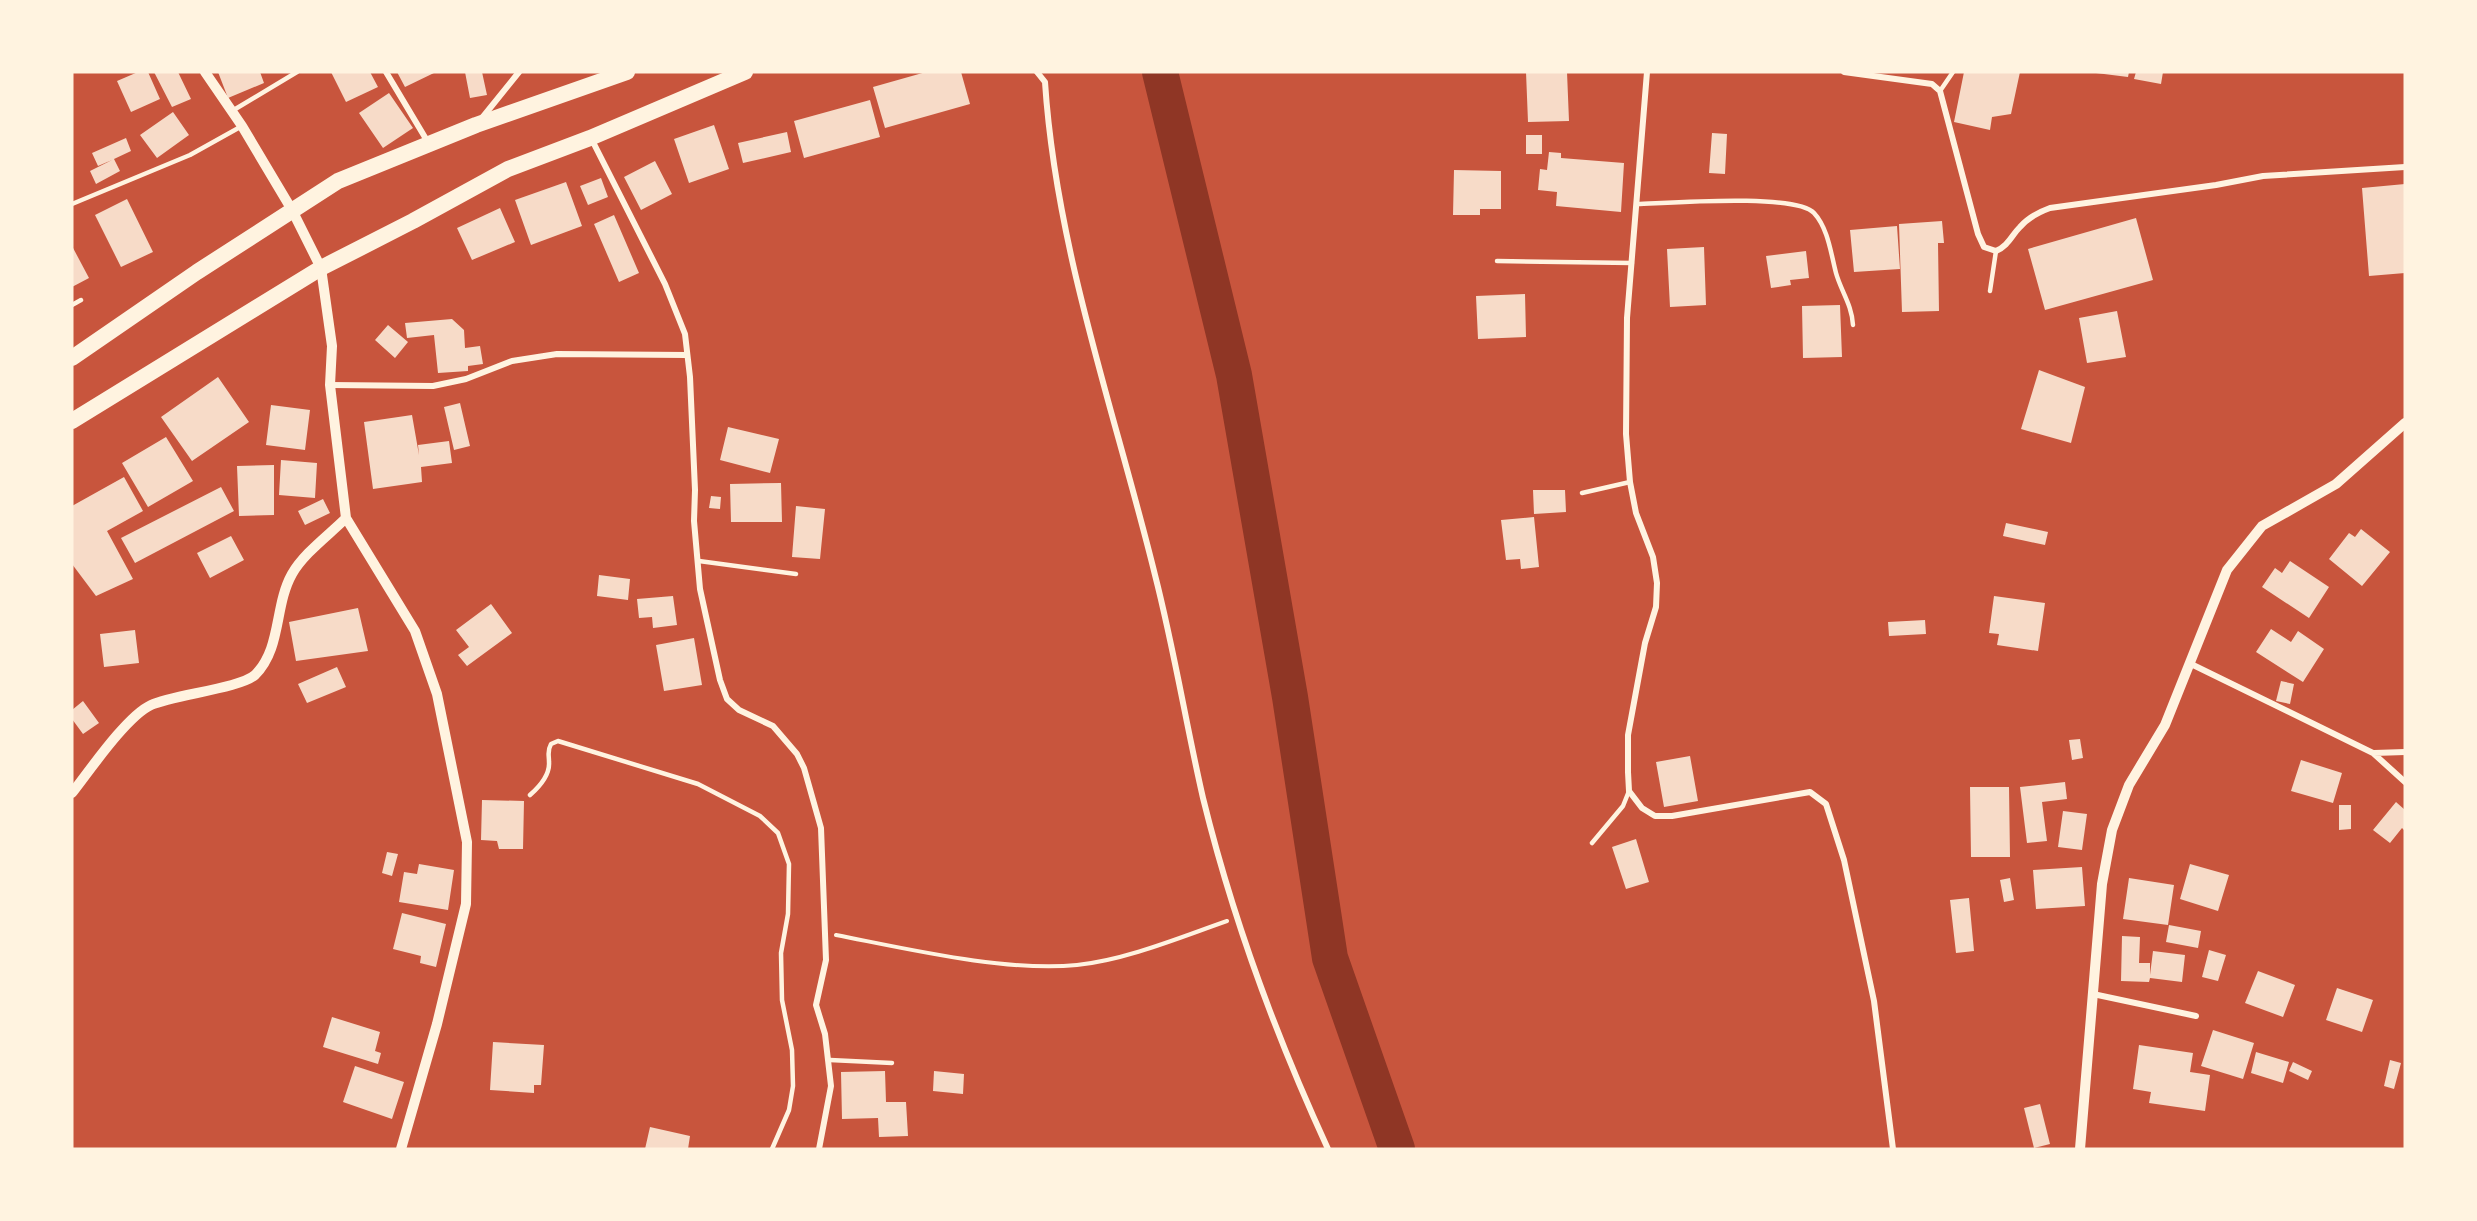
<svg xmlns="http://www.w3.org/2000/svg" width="2477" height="1221" viewBox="0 0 2477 1221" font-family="'IBM Plex Sans',sans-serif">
<rect width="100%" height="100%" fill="#c8553d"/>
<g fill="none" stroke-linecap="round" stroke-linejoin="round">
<path stroke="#8f3625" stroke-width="36" d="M1160,72l74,303 56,322 40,261 67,191"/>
</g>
<path fill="#f7dbc8" d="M138,72h10l12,27 -29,13 -14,-31z
M154,72h24l13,27 -19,8z
M218,72h42l4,11 -36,15z
M331,72h39l8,15 -32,15z
M397,72h39l-31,15z
M465,72h17l5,23 -17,3z
M926,72h35l9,32 -85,24 -12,-41z
M1526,72h41l2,49 -41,1z
M1964,72h56l-9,42 -19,3 -2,13 -36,-8z
M2088,72h41l-1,5z
M2136,72h27l-2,12 -27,-5z
M389,93l24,35 -30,20 -24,-35z
M870,100l10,37 -76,21 -10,-37z
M173,112l16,23 -32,23 -17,-23z
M714,125l15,44 -40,14 -15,-44z
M787,132l4,20 -48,11 -5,-20z
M1712,133l15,1 -2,40 -16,-1z
M1526,135h16v19h-16z
M126,138l5,13 -17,8 6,12 -24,13 -6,-13 22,-11 -14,6 -6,-13z
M1549,152l12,1v5l63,5 -3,49 -65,-6 1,-14 -19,-2 2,-21 7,1z
M655,161l17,33 -31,16 -17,-33z
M1454,170l47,1v38h-21v6h-27z
M601,178l7,19 -20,8 -8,-19z
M566,182l16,44 -51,19 -16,-45z
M2405,184v89l-36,3 -7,-88z
M127,199l26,53 -32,15 -26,-52z
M500,208l15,34 -43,18 -15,-32z
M614,215l25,58 -20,9 -25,-58z
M2136,218l17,62 -108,30 -17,-61z
M1942,221l2,22h-6l1,68 -37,1 -3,-88z
M1897,226l3,43 -46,3 -4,-42z
M72,246l17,32 -17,9z
M1704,247l2,58 -36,2 -3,-58z
M1806,251l3,27 -19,2 1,5 -20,3 -5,-32z
M1525,294l1,43 -48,2 -2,-43z
M1840,305l2,52 -39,1 -1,-52z
M2117,311l9,46 -39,6 -8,-45z
M452,319l12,11 1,18 15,-2 3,18 -15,2v5l-30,2 -4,-38 -27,3 -2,-15z
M388,325l20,17 -13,16 -20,-18z
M2039,370l46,17 -14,56 -50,-14z
M218,377l31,45 -57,39 -31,-44z
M460,403l10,43 -16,4 -10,-43z
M271,405l39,5 -5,40 -39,-5z
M412,415l7,40 -1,-10 31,-4 3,22 -31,4 1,15 -49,7 -9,-67z
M728,427l51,12 -9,34 -50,-13z
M166,437l27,44 -45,26 -26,-44z
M281,460l36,3 -2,35 -36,-3z
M274,465v50l-35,1 -2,-50z
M124,477l19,34 -36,20 26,48 -37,17 -24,-32v-58z
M781,483l1,39h-51l-1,-38z
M221,487l13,24 -99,52 -14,-25z
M1533,490h32l1,22 -32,2z
M711,496l10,1 -1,12 -11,-1z
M323,499l7,14 -25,12 -7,-14z
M796,506l29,3 -5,50 -28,-2z
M1534,517l5,50 -18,2 -1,-10 -14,1 -5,-40z
M2006,523l42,9 -3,13 -42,-9z
M2361,529l29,23 -28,34 -33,-27 20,-26 6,4z
M231,536l13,24 -34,18 -13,-25z
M2290,561l39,26 -20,31 -47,-31 13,-19 7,5z
M599,575l31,4 -2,21 -31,-4z
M673,596l4,29 -24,3 -1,-11 -13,1 -2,-19z
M1994,596l51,7 -7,48 -41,-6 2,-11 -10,-1z
M491,604l21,29 -45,33 -9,-11 11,-8 -13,-17z
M358,608l10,43 -72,10 -7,-39z
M1925,620l1,14 -37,2 -1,-14z
M2271,629l20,13 7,-11 26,18 -21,33 -47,-30z
M135,630l4,33 -35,4 -4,-33z
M694,638l8,47 -38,6 -8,-46z
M337,667l9,20 -39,16 -9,-19z
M2281,681l13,3 -4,20 -14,-3z
M83,701l16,22 -16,11 -11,-15v-9z
M2080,739l3,19 -11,2 -3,-20z
M1690,756l8,45 -34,6 -8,-45z
M2301,760l41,13 -9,30 -42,-12z
M2065,782l2,17 -25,3 5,39 -20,2 -7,-56z
M1970,787h39l1,70h-39z
M482,800l42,1 -1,48h-24l-2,-8 -16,-1z
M2396,802l9,8v21l-3,-3 -12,15 -17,-13z
M2339,805h12v24l-12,1z
M2063,811l24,3 -5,36 -24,-3z
M1636,839l13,43 -23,7 -14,-42z
M387,852l11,2 -6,22 -10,-3z
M419,864l35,6 -6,40 -49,-8 5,-30 13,2z
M2190,864l39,11 -11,36 -38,-12z
M2082,867l3,39 -49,3 -3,-39z
M2010,878l4,22 -10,2 -4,-22z
M2129,878l45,7 -6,40 -45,-6z
M1969,898l5,53 -18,2 -6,-53z
M402,913l44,11 -10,43 -16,-4 1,-7 -28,-7z
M2169,925l32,6 -3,17 -32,-6z
M2122,936l18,1 -1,26h11v12l3,-24 32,4 -3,27 -32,-4 -1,4 -28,-1z
M2209,950l17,5 -8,26 -16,-4z
M2258,971l37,14 -12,32 -38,-14z
M2337,988l36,12 -11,32 -36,-12z
M332,1017l48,15 -5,19 6,2 -3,11 -55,-17z
M2213,1030l41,13 -11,36 -42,-13z
M493,1042l51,3 -3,40h-7v8l-44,-3z
M2139,1045l54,8 -3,19 20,3 -5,36 -56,-8 2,-11 -18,-3z
M2256,1052l33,10 -6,21 -32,-10z
M2390,1060l11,3 -7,26 -10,-3z
M2293,1062l19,9 -4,9 -19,-9z
M355,1066l49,16 -12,37 -49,-17z
M885,1071l1,31h20l2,34 -29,1 -1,-19 -36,1 -1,-47z
M934,1071l30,3 -1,20 -30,-3z
M2040,1104l10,40 -16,4 -10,-40z
M650,1127l40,9 -2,13h-43z"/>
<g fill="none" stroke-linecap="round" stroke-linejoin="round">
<path stroke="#fff3e0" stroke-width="4" d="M836,935c72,14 169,37 241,30 49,-5 104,-28 150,-44"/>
<path stroke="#fff3e0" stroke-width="4.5" d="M1940,91l13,-19
M232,111l65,-39
M72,204l118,-49 52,-29
M1637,204c31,-1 159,-11 177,9 14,15 17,41 22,60 5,18 16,32 17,52
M1497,261l135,2
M1990,291l6,-40
M72,305l9,-5
M1582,493l48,-11
M699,561l97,13
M530,795c9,-8 20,-20 19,-33 0,-8 -2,-11 2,-18l7,-3 140,43 62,32 18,17 11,31 -1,50 -7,39 1,47 10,50 1,36 -4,24 -17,39
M1592,843l31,-37 6,-15
M830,1060l62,3"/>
<path stroke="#fff3e0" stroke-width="6" d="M386,72l43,72
M1037,72l8,10c11,168 70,330 110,493 19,74 31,149 48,223 30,122 73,238 125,351
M1647,72l-20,246 -1,116 4,48 6,31 17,44 4,26 -1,24 -11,36 -17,92v37l1,19 13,17 13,8h17l138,-24 16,12 18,56 30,141 19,148
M1844,72l88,12 8,7 38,143 6,13 12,4c13,-6 15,-15 24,-24 8,-9 19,-15 30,-19l166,-23 47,-9 142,-9
M482,118l37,-46
M592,140l73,144 20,50 5,43 5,113 -1,31 6,68 20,91 7,19 12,11 34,16 24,28 7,14 17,60 5,132 -10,45 9,29 6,52 -12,63
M330,385l103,1 33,-7 46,-18 45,-7 130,1
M2189,663l184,90 32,29
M2374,753l31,-1
M2093,994l103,22"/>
<path stroke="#fff3e0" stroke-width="10" d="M205,72l37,54 50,84 29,58 11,78 -2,39 16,133 69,113 22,63 30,148 -1,62 -29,120 -36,125
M72,793c18,-23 55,-77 79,-88 22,-10 90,-17 104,-30 27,-27 19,-69 37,-101 12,-21 37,-39 54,-56
M2080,1149l22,-265 10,-54 17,-45 36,-60 62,-155 35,-44 74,-42 69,-61"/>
<path stroke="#fff3e0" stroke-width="16" d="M72,358l125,-86 141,-91 138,-56 151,-53
M72,421l249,-153 92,-47 95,-52 82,-31 155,-66"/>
</g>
<rect width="2477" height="1221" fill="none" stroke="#fff3e0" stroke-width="147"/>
</svg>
